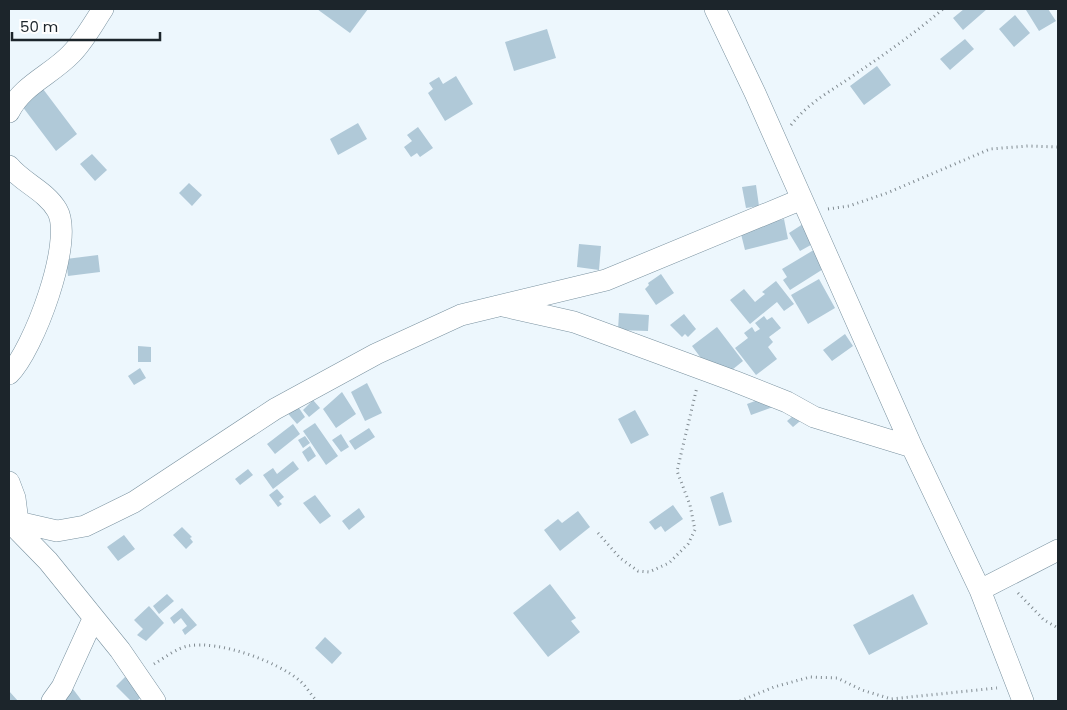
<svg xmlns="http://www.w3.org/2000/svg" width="1067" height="710" viewBox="0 0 1067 710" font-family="Poppins,sans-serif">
<rect width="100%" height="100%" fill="#edf7fd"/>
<path fill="#b0c9d8" d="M317,9h51l-18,24z
M964,9h23l-24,21 -10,-12z
M1028,9h20l8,12 -17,10 -13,-21z
M1015,15l15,18 -16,14 -15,-18z
M547,29l9,29 -42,13 -9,-29z
M965,39l9,10 -24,21 -10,-11z
M877,66l14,19 -27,20 -14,-19z
M456,76l17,28 -28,17 -17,-28 5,-4 -4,-6 10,-6 4,7z
M43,89l34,45 -21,17 -34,-45z
M358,123l9,16 -29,16 -8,-16z
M418,127l15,21 -13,9 -3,-4 -6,4 -7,-10 8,-6 -5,-6z
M92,154l15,16 -12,11 -15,-17z
M189,183l13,12 -10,11 -13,-13z
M756,185l3,21 -13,2 -4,-21z
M784,219l4,20 -43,11 -5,-20z
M806,222l12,19 -18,10 -11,-18z
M579,244l22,2 -2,24 -22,-3z
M817,248l11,18 -38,24 -7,-10 4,-3 -5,-8z
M98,255l2,17 -32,4 -2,-17z
M661,274l13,19 -18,12 -11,-16 4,-4 -1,-2z
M819,279l16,29 -27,16 -17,-29z
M776,281l18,23 -10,7 -7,-9 -27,22 -20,-24 14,-11 11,13 10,-8 -3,-2z
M619,313l30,2 -1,16 -30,-1z
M684,314l12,15 -8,8 -3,-3 -3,3 -12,-12z
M764,316l3,4 5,-3 9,11 -12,9 4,5 -5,5 9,12 -21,16 -21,-27 13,-10 -4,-5 8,-6 3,5 5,-3 -5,-6z
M717,327l26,34 -16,13 -15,-1 -20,-27z
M845,334l8,12 -21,15 -9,-11z
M138,346l13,1v15h-13z
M140,368l6,10 -12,7 -6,-9z
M367,383l15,30 -17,8 -14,-29z
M342,392l14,22 -20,14 -13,-19z
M769,396l4,11 -22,8 -4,-11z
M313,400l7,8 -11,9 -6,-7z
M295,402l10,15 -8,7 -13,-15z
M635,410l14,25 -18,9 -13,-25z
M800,410l5,7 -12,10 -6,-6z
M315,423l23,33 -12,9 -23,-34z
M293,424l7,10 -25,20 -8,-10z
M369,428l6,9 -20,13 -6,-9z
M341,434l8,13 -8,5 -9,-12z
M305,436l5,7 -7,5 -5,-8z
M310,446l6,10 -8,6 -6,-10z
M293,461l6,8 -26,20 -10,-14 10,-7 4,6z
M248,469l5,6 -13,10 -5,-6z
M277,489l7,8 -5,4 3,3 -4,3 -9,-12z
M723,492l9,30 -13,4 -9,-29z
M315,495l16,21 -11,8 -17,-21z
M673,505l10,14 -18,13 -4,-6 -6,4 -6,-8z
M359,508l6,9 -16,13 -7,-9z
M578,511l12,16 -30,24 -16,-21 14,-11 4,4z
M182,527l10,10 -2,1 3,4 -7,7 -13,-14z
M124,535l11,14 -17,12 -11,-14z
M550,584l26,34 -5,3 9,11 -32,25 -35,-44z
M167,594l7,7 -15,13 -6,-8z
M913,594l15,30 -59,31 -16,-30z
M149,606l15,17 -18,18 -9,-6 6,-6 -9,-9z
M182,608l15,17 -12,10 -3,-5 5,-4 -6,-8 -7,6 -4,-6z
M325,637l17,16 -10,11 -17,-16z
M125,677l18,18 -6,6h-6l-15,-15z
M73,689l9,12h-20l-2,-3z
M9,691l9,10h-9z"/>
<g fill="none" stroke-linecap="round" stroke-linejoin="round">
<g stroke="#79919f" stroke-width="22">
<path id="minor" d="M715,9l40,84 157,354 68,143 43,111
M9,112c13,-27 42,-37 62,-58 13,-13 22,-30 32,-45
M9,166c14,17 37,25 48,44 18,30 -24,141 -48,164
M503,306l71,16 160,59 53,21 27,15 98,30
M9,482l6,16 3,24
M9,520l48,11 28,-5 49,-24 141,-93 101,-55 85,-39 145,-35 196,-81
M9,521l39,40 72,89 35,51
M980,590l78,-40
M52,701l10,-14 31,-68"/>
</g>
<path stroke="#818b91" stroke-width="3" stroke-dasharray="1 4" stroke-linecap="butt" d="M791,125c19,-24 39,-33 63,-50 31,-21 61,-42 89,-66
M828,209l21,-3 38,-13 103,-44 38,-3 30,1
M598,533l22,25 18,13 11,1 20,-9 19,-19 7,-14 -5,-25 -13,-34 20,-84
M1018,593l26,27 14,8
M154,664c10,-6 23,-16 34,-18 30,-6 89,15 112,35 6,5 11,14 17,20
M740,701l34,-14 36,-10 27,1 25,12 29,9 106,-11"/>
<use href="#minor" stroke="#fff" stroke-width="21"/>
</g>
<rect width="1067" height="710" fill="none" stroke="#1c252b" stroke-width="20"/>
<path d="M12 32v8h148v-8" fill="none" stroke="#1c252b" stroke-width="2.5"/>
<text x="20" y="32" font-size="15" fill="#1c252b" stroke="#ffffff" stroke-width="4" paint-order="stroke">50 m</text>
</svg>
